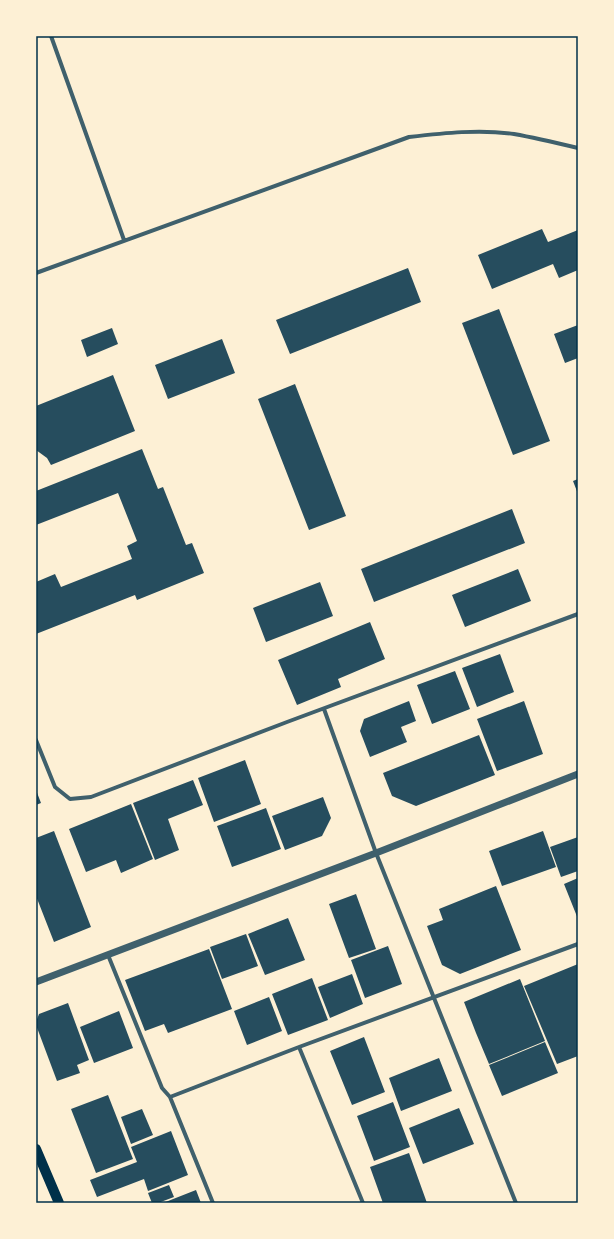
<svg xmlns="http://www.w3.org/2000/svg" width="614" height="1239" viewBox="0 0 614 1239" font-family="'Libre Baskerville',serif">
<rect width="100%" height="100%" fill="#fdf0d5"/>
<path fill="#264d5e" d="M542,229l6,13 30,-12v40l-19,8 -6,-14 -61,25 -14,-34z
M408,268l13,34 -131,52 -14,-34z
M499,309l51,132 -37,14 -51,-132z
M578,325v33l-13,5 -11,-29z
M112,328l6,16 -31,13 -6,-17z
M222,339l13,34 -67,26 -13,-34z
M113,375l22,56 -84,34 -4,-7 -11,-8v-44z
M295,384l51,132 -37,14 -51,-131z
M142,449l16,40 5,-2 23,58 6,-2 12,30 -67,27 -2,-5 -99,39v-52l19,-8 6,13 71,-28 -5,-13 10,-5 -19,-48 -82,32v-34z
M578,479v15l-5,-13z
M512,509l13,34 -151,59 -13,-33z
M518,569l13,32 -66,26 -13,-32z
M320,582l13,34 -67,26 -13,-34z
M370,622l15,37 -47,20 3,8 -44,18 -19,-45z
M500,654l14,38 -37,15 -15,-39z
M455,671l15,38 -38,15 -15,-39z
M409,701l7,20 -15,6 6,15 -37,15 -10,-26 4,-12z
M524,701l19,53 -46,17 -20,-52z
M479,735l16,40 -79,31 -24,-10 -9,-23z
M245,760l16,44 -47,18 -16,-44z
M193,780l10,25 -35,14 11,31 -24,10 -22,-57z
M36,790l5,13 -5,2z
M323,797l8,21 -9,18 -37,14 -13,-34z
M131,804l22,55 -32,14 -5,-13 -30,12 -17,-43z
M266,808l15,41 -49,18 -15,-41z
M54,831l37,96 -37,15 -18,-46v-58z
M543,831l13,36 -54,19 -13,-35z
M578,837v34l-17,6 -11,-30z
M578,878v41l-14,-35z
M496,886l25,64 -61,24 -18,-9 -15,-39 16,-6 -4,-11z
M356,894l20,55 -27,9 -20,-54z
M288,918l17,42 -40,15 -17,-41z
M246,934l12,32 -36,13 -12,-32z
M388,946l14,38 -37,14 -14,-38z
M209,949l23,60 -64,24 -4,-9 -19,7 -20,-51z
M578,964v92l-21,8 -33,-78z
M352,974l11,30 -33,14 -12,-31z
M312,978l16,42 -40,15 -16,-41z
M520,979l25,62 -56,23 -13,-31 21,-8 -21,8 -12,-31z
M269,997l13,34 -35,14 -13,-34z
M68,1003l21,57 -12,5 3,8 -23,8 -21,-56v-3l3,-8z
M119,1011l14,37 -39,15 -14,-36z
M364,1037l21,55 -33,13 -22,-54z
M545,1042l13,31 -56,23 -13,-31z
M439,1058l13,33 -51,20 -12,-33z
M108,1095l25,64 -37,14 -25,-64z
M393,1102l17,45 -36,14 -17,-45z
M459,1108l15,36 -51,20 -14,-36z
M142,1109l11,26 -22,9 -10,-27z
M171,1131l17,44 -40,16 -4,-12 -47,18 -7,-17 47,-18 -6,-15z
M409,1153l18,50h-44l-13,-36z
M169,1185l5,12 -16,6h-6l-4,-10z
M196,1190l5,13h-38z"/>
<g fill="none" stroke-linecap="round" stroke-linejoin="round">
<path stroke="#3f606c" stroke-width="4" d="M51,36l73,204
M36,273l373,-136c35,-4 71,-8 105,-3 22,4 43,9 64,14
M324,709l52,144 140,350
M36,740l19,47 15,12 21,-2 196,-75 291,-108
M108,955l54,133 8,9 43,106
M299,1047l64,156
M170,1097l129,-50 279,-103"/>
<path stroke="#3f606c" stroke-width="7" d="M36,982l340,-129 202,-79"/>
<path stroke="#003049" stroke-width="10" d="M36,1149l23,54"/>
</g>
<rect width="614" height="1239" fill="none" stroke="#fdf0d5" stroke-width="74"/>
<rect x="37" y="37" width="540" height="1165" fill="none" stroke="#003049" stroke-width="1.5"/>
</svg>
